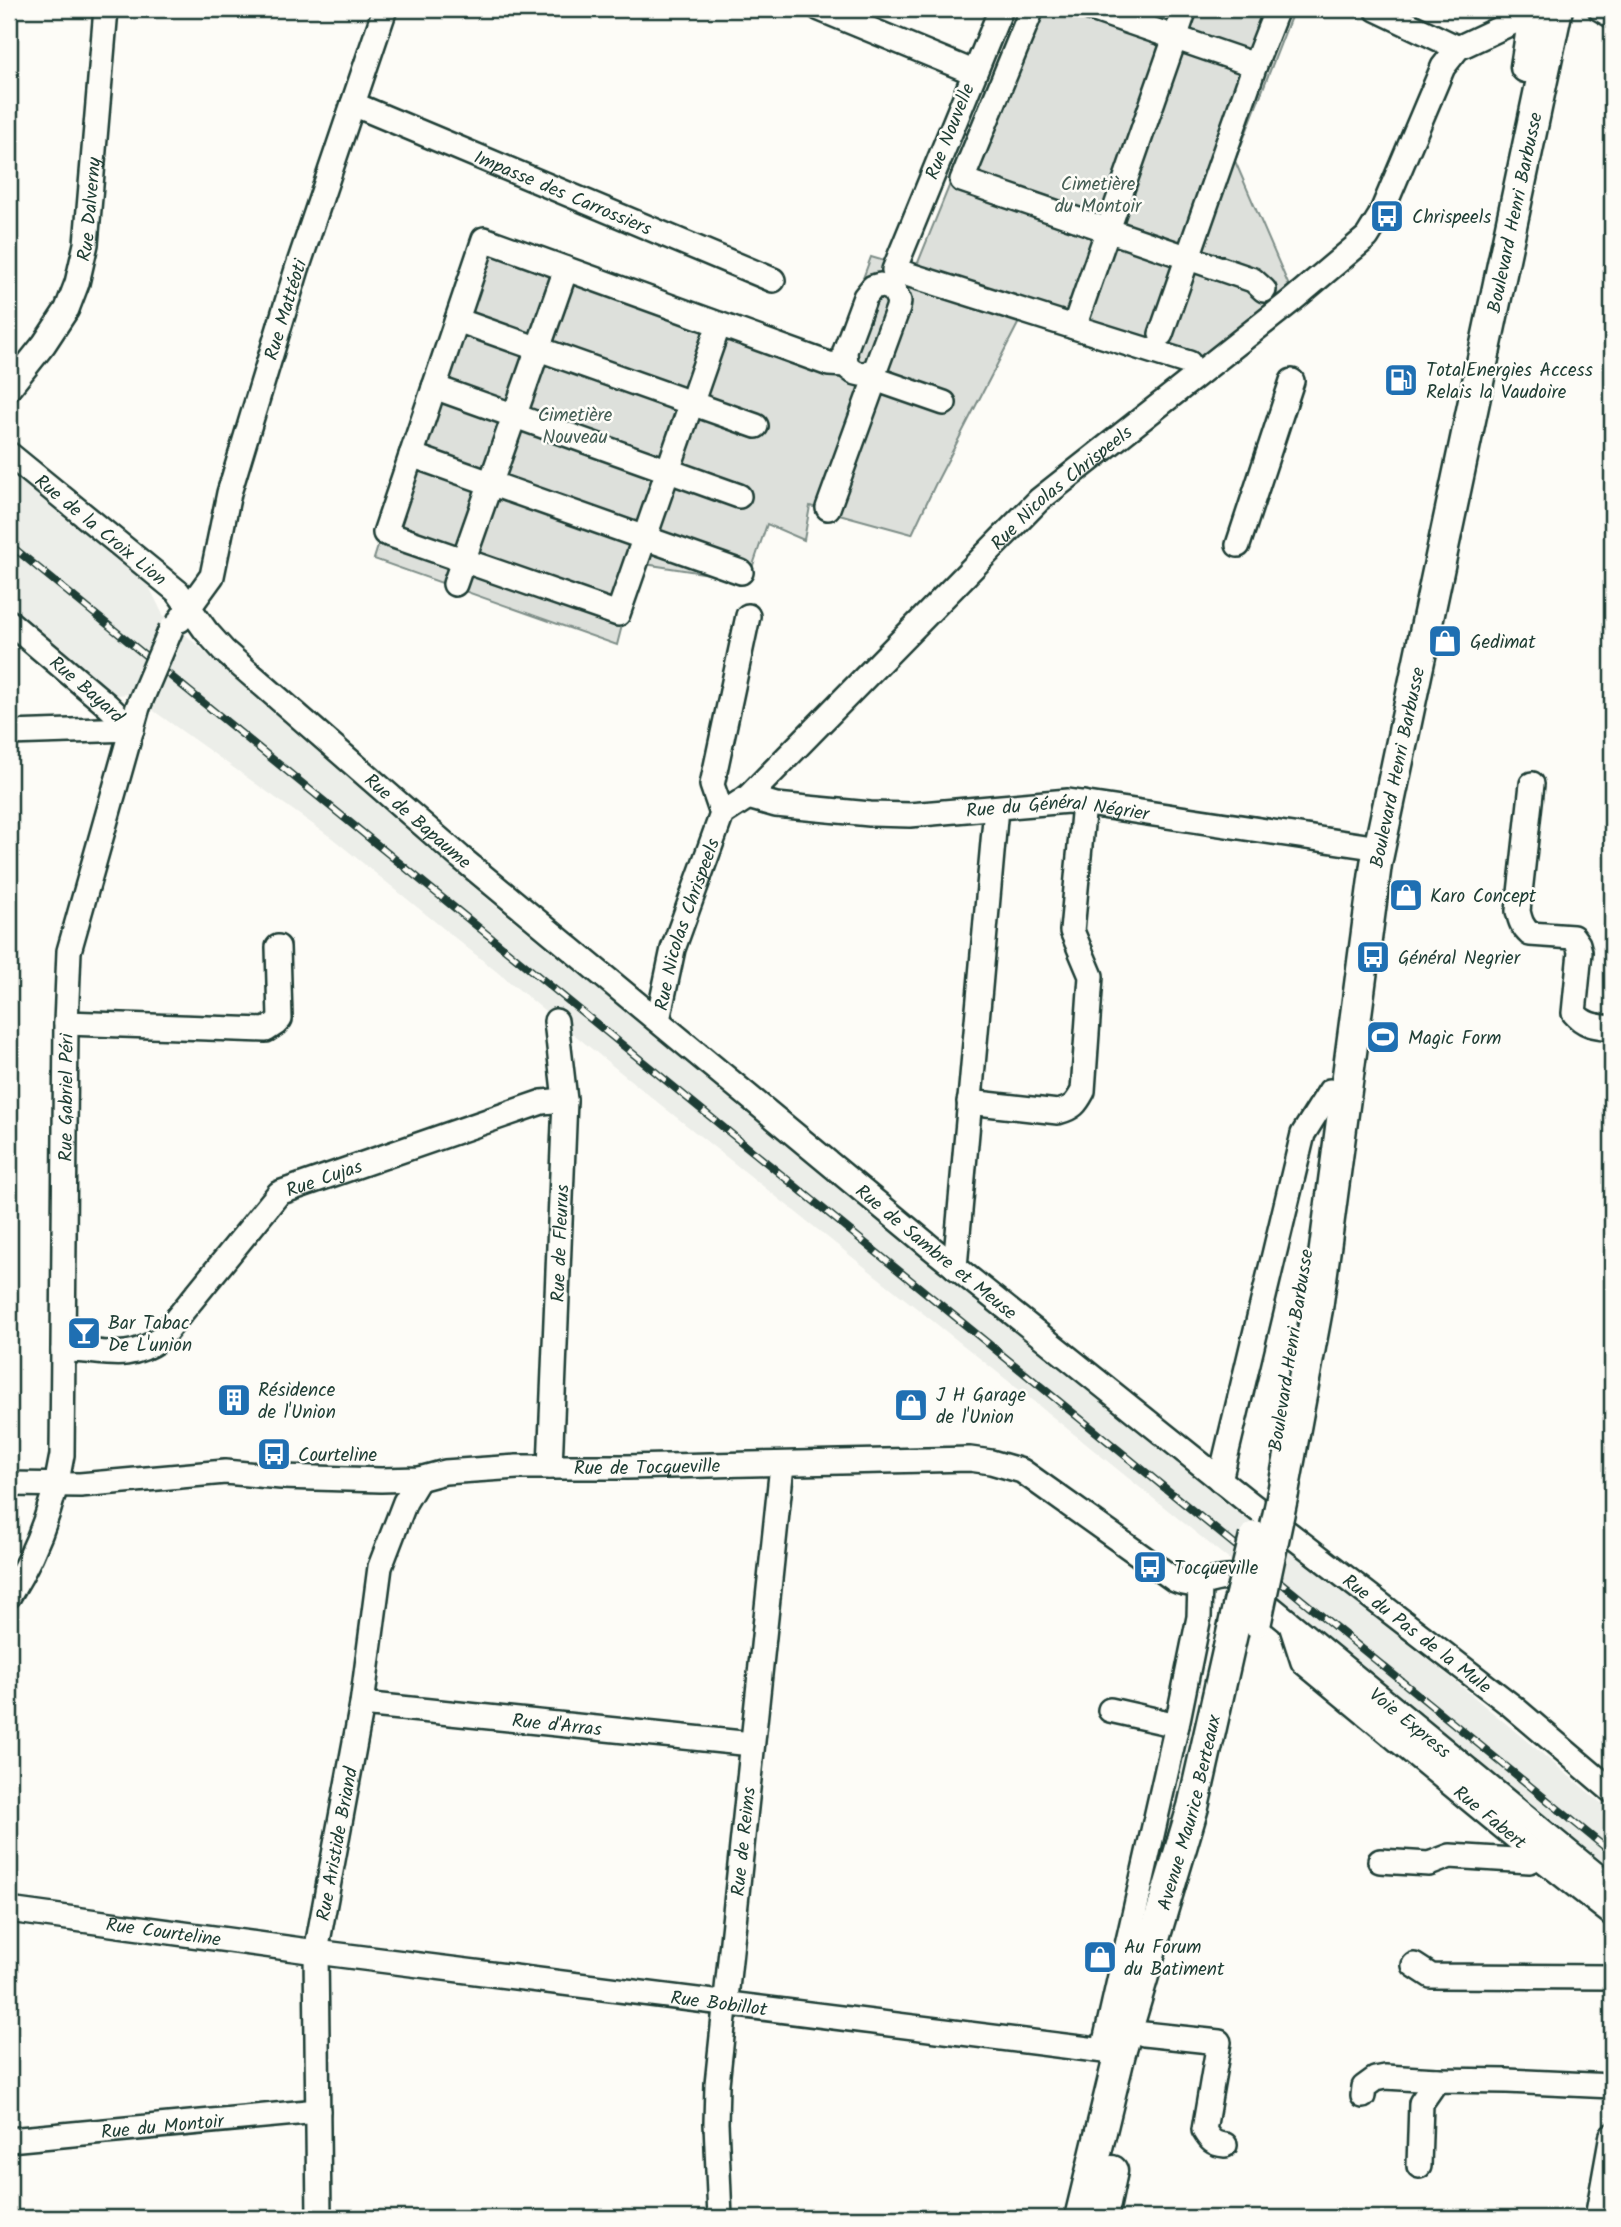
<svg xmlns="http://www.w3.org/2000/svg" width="1621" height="2227" viewBox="0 0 1621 2227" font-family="Kalam,sans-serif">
<rect width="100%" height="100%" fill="#fdfcf7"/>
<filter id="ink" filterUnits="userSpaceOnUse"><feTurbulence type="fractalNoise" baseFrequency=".0143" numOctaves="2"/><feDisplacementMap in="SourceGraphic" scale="14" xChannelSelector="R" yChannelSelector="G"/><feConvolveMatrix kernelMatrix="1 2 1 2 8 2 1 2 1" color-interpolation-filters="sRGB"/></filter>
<g filter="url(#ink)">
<path fill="#eceee9" d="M9,469l138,113 16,33 329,288 504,412 453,361 163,136v65l-312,-260 -293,-237 -346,-275 -329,-267 -202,-144 -13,1 -108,-90z"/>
<path fill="#dde0db" stroke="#7e8e88" stroke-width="2" d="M1021,9h273l-59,152 54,125 -98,84 -170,-52 -86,167 -23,49 -102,-28 -6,34 -37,-16 -19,56 -110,-17 -21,82 -243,-86 104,-332 355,131 38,-101 44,13z"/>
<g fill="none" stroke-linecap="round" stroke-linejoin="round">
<g stroke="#1f3d34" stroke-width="28">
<g id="minor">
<path d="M820,9l153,63"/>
<path d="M1001,9l-107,261 180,57 111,-318"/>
<path d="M1032,9l-70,171 291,100 11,10"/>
<path d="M1092,9l163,56"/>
<path d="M1376,9l82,39"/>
<path d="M1600,9l12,7"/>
<path id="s1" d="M353,104l420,176"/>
<path d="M880,285l13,4 6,12 -1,7 -22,60c-11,9 -21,8 -30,-3l-1,-14 20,-54 8,-10z"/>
<path d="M457,320l299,106"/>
<path d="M719,324l-101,290 -233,-81 99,-294c115,42 230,84 345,125l17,1"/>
<path d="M1074,327l115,36"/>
<path d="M1161,334l94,-269 22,-56"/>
<path d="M434,387l305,109"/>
<path id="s2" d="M9,388l35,-44 23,-35 10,-26 9,-39 20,-235"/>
<path id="s3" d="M9,454l169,138 28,39 18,20 236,206 474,393 314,252 264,204 100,85"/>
<path d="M411,455l330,117"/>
<path d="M828,508l47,-129 69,24"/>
<path d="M1238,545l54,-164"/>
<path d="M455,584l111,-315"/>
<path id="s4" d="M180,620l32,-44 17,-83 68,-224 88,-260"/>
<path id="s5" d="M9,622l98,83 25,24"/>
<path d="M9,733l123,-4"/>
<path d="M1532,784l-14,127c2,9 4,16 12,23l43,3 5,7 2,8 -6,61c11,13 22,13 38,15"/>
<path id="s6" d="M748,797l28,8 94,9 40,1 158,-14 298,45"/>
<path d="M722,814l-10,-29 36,-169"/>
<path id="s7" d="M658,1020l15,-71 49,-135 26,-17 291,-297 251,-198 77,-65 13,-21 63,-149 15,-19 66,-31 9,-1"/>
<path d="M66,1023l200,7 9,-6 5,-5 -2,-72"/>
<path d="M969,1102l89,10c15,-4 18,-8 25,-21l8,-115 -19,-45 12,-128"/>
<path d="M955,1267l41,-459"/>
<path id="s8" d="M63,1350c40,-1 61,14 97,-11l119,-146 263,-91 23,-2"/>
<path id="s9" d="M550,1467l15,-367 -9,-79"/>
<path d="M1220,1480l83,-346 27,-43"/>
<path id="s10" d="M9,1484l71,1 145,-13 56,5 100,3 38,-1 26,-7 72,-5h109l344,-8 21,3 31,9 153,109c24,11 36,-4 60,-2l377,310"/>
<path id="s11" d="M9,1596c26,-42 45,-92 53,-141l4,-432 3,-72 69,-244"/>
<path id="s12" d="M1291,1625l12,37 235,194 74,58"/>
<path id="s13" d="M362,1704l390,40"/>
<path d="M1110,1710l67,15"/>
<path d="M1380,1861l49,3 21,-8 80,5 8,-5"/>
<path id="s14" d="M9,1910l307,42 804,101"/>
<path d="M1414,1965l17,11 181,1"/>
<path d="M1144,2034l75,8 -15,88c6,10 9,14 21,15"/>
<path d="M1105,2042l72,-317 22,-108 1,-33"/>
<path d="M1363,2096l1,-9 11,-8 10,-2 52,3"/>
<path id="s15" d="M9,2140l309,-29"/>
<path d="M1419,2166l2,-63 16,-23 70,1 105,5"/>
<path id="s16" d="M319,2218l-3,-266 46,-248 18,-137 25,-65 14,-23"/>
<path id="s17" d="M720,2218l-4,-95 1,-39 65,-619"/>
<path d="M1597,2218l15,-83"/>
</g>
</g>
<g stroke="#1f3d34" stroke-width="35">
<g id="major">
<path d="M1526,67l9,-58"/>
<path id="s18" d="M1283,1493l34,-184 59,-445 181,-855"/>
<path id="s19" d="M1080,2218l40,-165 73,-246 45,-200"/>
<path d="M1102,2218l10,-47"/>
</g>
</g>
<use href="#minor" stroke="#fdfcf7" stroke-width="23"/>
<use href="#major" stroke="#fdfcf7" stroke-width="30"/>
<g stroke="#1f3d34" stroke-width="8">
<path id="rail" d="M9,544l1603,1309"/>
</g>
<use href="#rail" stroke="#fdfcf7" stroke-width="5" stroke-dasharray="16" stroke-linecap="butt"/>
<g stroke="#1f3d34" stroke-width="28" stroke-linecap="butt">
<path id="minor-bridge" d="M138,707l33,-78"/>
</g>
<g stroke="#1f3d34" stroke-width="35" stroke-linecap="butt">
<path id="major-bridge" d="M1238,1607l17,-70
M1256,1621l27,-128"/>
</g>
<use href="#minor-bridge" stroke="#fdfcf7" stroke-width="23"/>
<use href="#major-bridge" stroke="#fdfcf7" stroke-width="30"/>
</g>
</g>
<defs>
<g id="bus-square" transform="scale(1.75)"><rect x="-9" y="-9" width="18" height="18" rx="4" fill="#1f6fb2" stroke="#fdfcf7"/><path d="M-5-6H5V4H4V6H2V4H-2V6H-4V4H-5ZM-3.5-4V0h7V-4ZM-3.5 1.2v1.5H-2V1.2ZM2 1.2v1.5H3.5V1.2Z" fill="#fff"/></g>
<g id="fuel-square" transform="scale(1.75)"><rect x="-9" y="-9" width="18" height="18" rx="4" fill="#1f6fb2" stroke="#fdfcf7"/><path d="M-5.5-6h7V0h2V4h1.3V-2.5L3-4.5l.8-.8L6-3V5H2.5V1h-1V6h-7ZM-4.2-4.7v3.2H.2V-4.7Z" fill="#fff"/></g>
<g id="shop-square" transform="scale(1.75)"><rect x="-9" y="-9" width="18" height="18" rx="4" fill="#1f6fb2" stroke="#fdfcf7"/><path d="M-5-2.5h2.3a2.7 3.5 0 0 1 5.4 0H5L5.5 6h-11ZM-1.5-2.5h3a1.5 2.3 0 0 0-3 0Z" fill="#fff"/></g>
<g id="stadium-square" transform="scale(1.75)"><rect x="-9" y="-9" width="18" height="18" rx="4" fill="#1f6fb2" stroke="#fdfcf7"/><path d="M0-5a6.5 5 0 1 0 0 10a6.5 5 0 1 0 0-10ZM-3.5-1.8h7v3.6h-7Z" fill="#fff"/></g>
<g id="bar-square" transform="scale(1.75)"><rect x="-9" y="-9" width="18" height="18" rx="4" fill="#1f6fb2" stroke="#fdfcf7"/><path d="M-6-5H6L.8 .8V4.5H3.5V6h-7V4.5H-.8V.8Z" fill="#fff"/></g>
<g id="building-square" transform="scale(1.75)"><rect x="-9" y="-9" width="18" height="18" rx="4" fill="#1f6fb2" stroke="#fdfcf7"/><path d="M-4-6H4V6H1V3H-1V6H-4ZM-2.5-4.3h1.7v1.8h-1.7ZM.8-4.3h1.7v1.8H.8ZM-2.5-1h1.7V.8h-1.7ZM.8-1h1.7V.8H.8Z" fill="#fff"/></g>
</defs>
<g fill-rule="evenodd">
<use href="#bus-square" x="1387" y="216"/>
<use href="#fuel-square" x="1401" y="380"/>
<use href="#shop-square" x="1445" y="641"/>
<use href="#shop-square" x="1406" y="895"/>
<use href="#bus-square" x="1373" y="957"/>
<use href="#stadium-square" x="1383" y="1037"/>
<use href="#bar-square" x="84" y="1333"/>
<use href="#building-square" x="234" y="1400"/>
<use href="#shop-square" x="911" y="1405"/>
<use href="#bus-square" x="274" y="1454"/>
<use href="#bus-square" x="1150" y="1567"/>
<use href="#shop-square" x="1100" y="1957"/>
</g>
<g text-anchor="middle" stroke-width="5" stroke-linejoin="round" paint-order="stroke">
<g font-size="19" fill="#1f3d34" stroke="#fdfcf7">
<text transform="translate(949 131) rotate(-68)" y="7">Rue Nouvelle</text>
<text dy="7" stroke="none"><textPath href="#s1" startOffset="228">Impasse des Carrossiers</textPath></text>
<text dy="7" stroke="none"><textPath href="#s2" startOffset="201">Rue Dalverny</textPath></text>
<text dy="7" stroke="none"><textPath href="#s18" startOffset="1302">Boulevard Henri Barbusse</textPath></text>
<text dy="7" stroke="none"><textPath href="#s4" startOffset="331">Rue Mattéoti</textPath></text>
<text dy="7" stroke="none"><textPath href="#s7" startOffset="688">Rue Nicolas Chrispeels</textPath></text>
<text dy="7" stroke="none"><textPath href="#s3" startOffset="119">Rue de la Croix Lion</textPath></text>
<text dy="7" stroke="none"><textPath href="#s5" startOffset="103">Rue Bayard</textPath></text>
<text dy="7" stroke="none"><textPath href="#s18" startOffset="735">Boulevard Henri Barbusse</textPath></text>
<text dy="7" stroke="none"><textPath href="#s6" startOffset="312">Rue du Général Négrier</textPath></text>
<text dy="7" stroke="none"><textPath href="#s3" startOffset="551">Rue de Bapaume</textPath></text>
<text dy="7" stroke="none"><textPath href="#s7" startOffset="100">Rue Nicolas Chrispeels</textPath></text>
<text dy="7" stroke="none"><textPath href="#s11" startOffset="509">Rue Gabriel Péri</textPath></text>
<text dy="7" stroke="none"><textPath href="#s8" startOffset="336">Rue Cujas</textPath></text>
<text dy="7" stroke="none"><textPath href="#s9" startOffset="224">Rue de Fleurus</textPath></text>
<text dy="7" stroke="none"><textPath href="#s3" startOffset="1225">Rue de Sambre et Meuse</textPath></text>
<text transform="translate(1290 1350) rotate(-81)" y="7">Boulevard Henri Barbusse</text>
<text dy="7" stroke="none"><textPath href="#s10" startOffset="640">Rue de Tocqueville</textPath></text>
<text dy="7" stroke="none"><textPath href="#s3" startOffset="1839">Rue du Pas de la Mule</textPath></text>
<text dy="7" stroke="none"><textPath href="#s10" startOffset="1493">Voie Express</textPath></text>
<text dy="7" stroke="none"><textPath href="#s13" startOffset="196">Rue d'Arras</textPath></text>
<text dy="7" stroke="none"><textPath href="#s19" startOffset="420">Avenue Maurice Berteaux</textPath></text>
<text dy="7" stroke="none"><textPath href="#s12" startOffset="282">Rue Fabert</textPath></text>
<text dy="7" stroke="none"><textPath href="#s17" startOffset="378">Rue de Reims</textPath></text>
<text dy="7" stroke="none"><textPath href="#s16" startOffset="376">Rue Aristide Briand</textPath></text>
<text dy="7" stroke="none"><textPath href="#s14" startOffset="156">Rue Courteline</textPath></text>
<text dy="7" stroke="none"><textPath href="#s14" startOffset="716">Rue Bobillot</textPath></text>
<text dy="7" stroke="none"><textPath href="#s15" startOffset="154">Rue du Montoir</textPath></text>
</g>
<g font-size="19" fill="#455e55" stroke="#fdfcf7">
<text x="1098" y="190">Cimetière<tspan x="1098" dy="22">du Montoir</tspan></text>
<text x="575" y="421">Cimetière<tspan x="575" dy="22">Nouveau</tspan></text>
</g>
<g font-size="19" fill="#1f3d34" stroke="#fdfcf7" text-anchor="start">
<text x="1412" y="223">Chrispeels</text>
<text x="1426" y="376">TotalEnergies Access<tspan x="1426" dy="22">Relais la Vaudoire</tspan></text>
<text x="1470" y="648">Gedimat</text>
<text x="1430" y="902">Karo Concept</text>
<text x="1398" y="964">Général Negrier</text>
<text x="1408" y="1044">Magic Form</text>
<text x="108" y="1329">Bar Tabac<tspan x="108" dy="22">De L'union</tspan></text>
<text x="258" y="1396">Résidence<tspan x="258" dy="22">de l'Union</tspan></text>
<text x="936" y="1401">J H Garage<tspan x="936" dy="22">de l'Union</tspan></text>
<text x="298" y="1461">Courteline</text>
<text x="1174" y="1574">Tocqueville</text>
<text x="1124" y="1953">Au Forum<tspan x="1124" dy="22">du Batiment</tspan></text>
</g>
</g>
<rect width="1621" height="2227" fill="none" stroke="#fdfcf7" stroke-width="35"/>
<rect x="18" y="18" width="1586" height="2192" fill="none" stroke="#1f3d34" stroke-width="2.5" filter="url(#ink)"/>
</svg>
